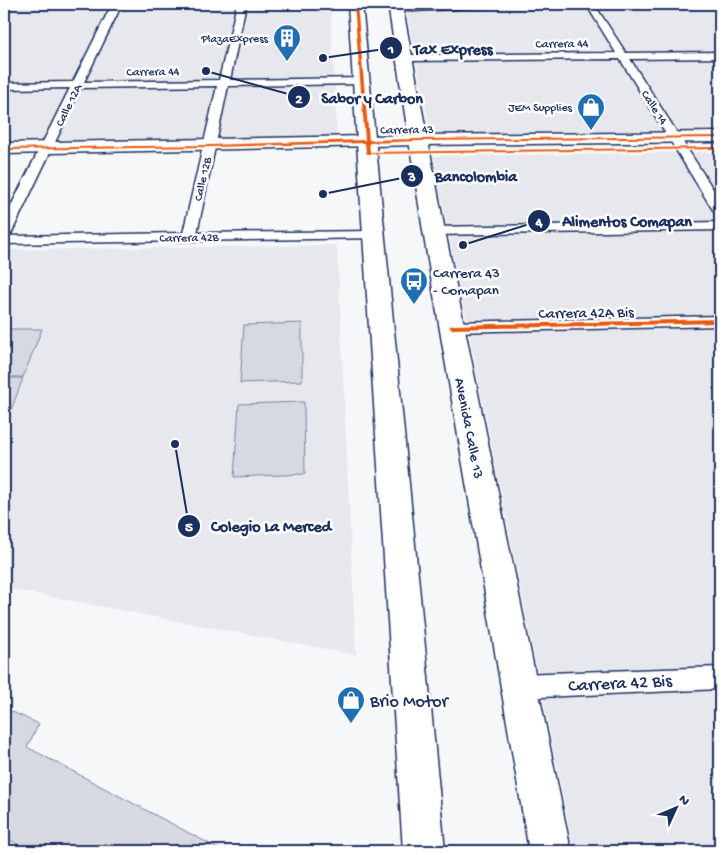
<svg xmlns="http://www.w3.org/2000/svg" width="724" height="855" viewBox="0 0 724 855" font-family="'Gochi Hand',sans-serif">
<rect width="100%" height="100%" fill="#f6f7f9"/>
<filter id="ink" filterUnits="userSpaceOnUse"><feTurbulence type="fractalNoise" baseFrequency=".02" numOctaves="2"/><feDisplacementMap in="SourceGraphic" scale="10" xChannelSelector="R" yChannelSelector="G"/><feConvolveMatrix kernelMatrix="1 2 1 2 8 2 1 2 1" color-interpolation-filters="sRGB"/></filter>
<g filter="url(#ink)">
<path fill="#e6e8ee" d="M4,4h326l7,132 -333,6z
M405,4h315v126l-289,6z
M720,152v699h-146l-141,-695z
M337,245l19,410 -352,-67v-326l6,-12z"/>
<path fill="#d6d9e2" stroke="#7884a0" d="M302,323v58l-62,2 4,-58z
M4,329h38l-19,48h-19z
M4,378h19l-19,51z
M304,402l1,72 -71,3 5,-73z
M4,708l35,16 -12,23 196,104h-192l-27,-14z"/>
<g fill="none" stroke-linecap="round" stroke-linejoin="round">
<g stroke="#1b2f5e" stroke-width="3">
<path id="street" d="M112,4h10l-38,78 135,-2 18,-76h9l-16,76 132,-2 6,3 -6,3 -134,2 -31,147 176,-2 5,1 2,3 -2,3 -374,6v-24l66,-132 -66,1v-6l69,-1zM217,86l-34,147 -173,3 71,-148z
M441,4h53l-5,3 -93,5 -5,-3 5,-3z
M586,4h8l32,49 94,-1v6l-90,1 90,141v14l-5,-1 -2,-3 -93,-151 -215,2 -5,-3 5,-3 211,-2z
M720,222v8l-286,5 -5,-1 -2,-3 2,-3 5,-1z
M720,316v10l-268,6 -6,-1 -2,-4 2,-4 6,-1z
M720,667v22l-201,9 -9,-4 -3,-8 3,-8 9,-4z"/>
</g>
<g stroke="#1b2f5e" stroke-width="3">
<path id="secondary" d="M720,132v10l-301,3 -415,9v-11l415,-8z"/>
</g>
<g stroke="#1b2f5e" stroke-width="3">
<path id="primary" d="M348,4h14l83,847h-42z
M388,4h14l43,227 126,620h-42l-106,-620z"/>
</g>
<use href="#street" fill="#fff" fill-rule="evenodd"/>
<use href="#secondary" fill="#fff" fill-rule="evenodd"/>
<use href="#primary" fill="#fff" fill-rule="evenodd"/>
<g stroke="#fff" stroke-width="3">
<path id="cycleway" d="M354,4h3l12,136 50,-1 301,-3v2l-301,3 -50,2 1,9 350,-5v2l-352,5 -2,-1 -1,-10 -156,4 -205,3v-2l205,-3 156,-5z
M720,319v4l-268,6 -3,-2 3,-2z"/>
</g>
<use href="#cycleway" fill="#e8590c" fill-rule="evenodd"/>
</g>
</g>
<defs>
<g id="building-pin" transform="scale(1.4375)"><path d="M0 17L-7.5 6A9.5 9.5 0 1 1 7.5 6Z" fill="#1f6fb2" stroke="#fff"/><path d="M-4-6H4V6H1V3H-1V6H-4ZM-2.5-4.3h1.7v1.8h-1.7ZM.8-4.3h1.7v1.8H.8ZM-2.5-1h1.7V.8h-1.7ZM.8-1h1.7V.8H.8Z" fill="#fff"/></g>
<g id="shop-pin" transform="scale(1.4375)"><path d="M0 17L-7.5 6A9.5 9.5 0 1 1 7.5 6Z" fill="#1f6fb2" stroke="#fff"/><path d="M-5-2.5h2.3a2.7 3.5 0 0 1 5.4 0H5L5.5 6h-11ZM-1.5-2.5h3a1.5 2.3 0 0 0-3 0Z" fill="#fff"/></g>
<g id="bus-pin" transform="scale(1.4375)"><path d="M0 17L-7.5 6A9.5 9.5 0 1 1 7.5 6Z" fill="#1f6fb2" stroke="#fff"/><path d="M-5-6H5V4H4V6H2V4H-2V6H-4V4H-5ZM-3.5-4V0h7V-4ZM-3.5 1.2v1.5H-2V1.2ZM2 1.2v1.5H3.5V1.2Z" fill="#fff"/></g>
</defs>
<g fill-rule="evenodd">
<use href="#building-pin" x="287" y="38"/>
<use href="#shop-pin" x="591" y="107"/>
<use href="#bus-pin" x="414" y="281"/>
<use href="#shop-pin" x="351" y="700"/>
</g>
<g text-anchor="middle" stroke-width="5" stroke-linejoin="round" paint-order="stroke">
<g font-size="12" fill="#1b2f5e" stroke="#fff" text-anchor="end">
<text x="268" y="42">PlazaExpress</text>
<text x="572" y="111">JEM Supplies</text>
</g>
<g font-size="12" fill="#1b2f5e" stroke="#fff">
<text transform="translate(562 43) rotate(-1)" y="4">Carrera 44</text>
<text transform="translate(153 71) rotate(-1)" y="4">Carrera 44</text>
<text transform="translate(68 105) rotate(-64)" y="4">Calle 12A</text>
<text transform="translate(655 107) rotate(57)" y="4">Calle 14</text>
<text transform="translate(407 129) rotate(-1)" y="4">Carrera 43</text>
<text transform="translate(202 179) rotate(-77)" y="4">Calle 12B</text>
<text transform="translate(189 237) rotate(-1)" y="4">Carrera 42B</text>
</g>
<g font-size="15" fill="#1b2f5e" stroke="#fff" text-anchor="start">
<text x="433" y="277">Carrera 43<tspan x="433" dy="17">- Comapan</tspan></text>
</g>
<g font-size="15" fill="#1b2f5e" stroke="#fff">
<text transform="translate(586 312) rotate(-1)" y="5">Carrera 42A Bis</text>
<text transform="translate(470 428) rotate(79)" y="5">Avenida Calle 13</text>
</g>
<g font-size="18" fill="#1b2f5e" stroke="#fff">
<text transform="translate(620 682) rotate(-3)" y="6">Carrera 42 Bis</text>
</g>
<g font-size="18" fill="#1b2f5e" stroke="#fff" text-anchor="start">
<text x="370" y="706">Brio Motor</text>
</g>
</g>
<path fill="none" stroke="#1b2f5e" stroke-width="2" d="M323 58L391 48M206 71L299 97M323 194L412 176M463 245L539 221M175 444L189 526"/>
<g fill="#1b2f5e" stroke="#fff" stroke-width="2">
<circle cx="323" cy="58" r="5"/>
<circle cx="206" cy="71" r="5"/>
<circle cx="323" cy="194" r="5"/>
<circle cx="463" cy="245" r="5"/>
<circle cx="175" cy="444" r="5"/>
<circle cx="391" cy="48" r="12"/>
<circle cx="299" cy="97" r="12"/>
<circle cx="412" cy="176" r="12"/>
<circle cx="539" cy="221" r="12"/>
<circle cx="189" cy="526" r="12"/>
</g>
<g font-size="15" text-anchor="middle" font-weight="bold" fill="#fff">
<text x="391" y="53">1</text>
<text x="299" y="103">2</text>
<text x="412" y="181">3</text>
<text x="539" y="226">4</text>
<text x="189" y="531">5</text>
</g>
<g font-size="16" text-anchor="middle" font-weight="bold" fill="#1b2f5e" stroke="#fff" stroke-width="5" stroke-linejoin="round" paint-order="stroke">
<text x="453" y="54">Tax Express</text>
<text x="372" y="103">Sabor y Carbon</text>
<text x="476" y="181">Bancolombia</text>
<text x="627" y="226">Alimentos Comapan</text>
<text x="271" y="531">Colegio La Merced</text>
</g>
<rect width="724" height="855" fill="none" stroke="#fff" stroke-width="20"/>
<rect x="10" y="10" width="704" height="835" fill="none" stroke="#1b2f5e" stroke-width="2" filter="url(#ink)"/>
<g transform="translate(676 808) rotate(46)" stroke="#ffffff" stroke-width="4" paint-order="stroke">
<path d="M0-4L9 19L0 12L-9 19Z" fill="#1b2f5e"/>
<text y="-8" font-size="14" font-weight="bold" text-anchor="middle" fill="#1b2f5e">N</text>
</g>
</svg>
